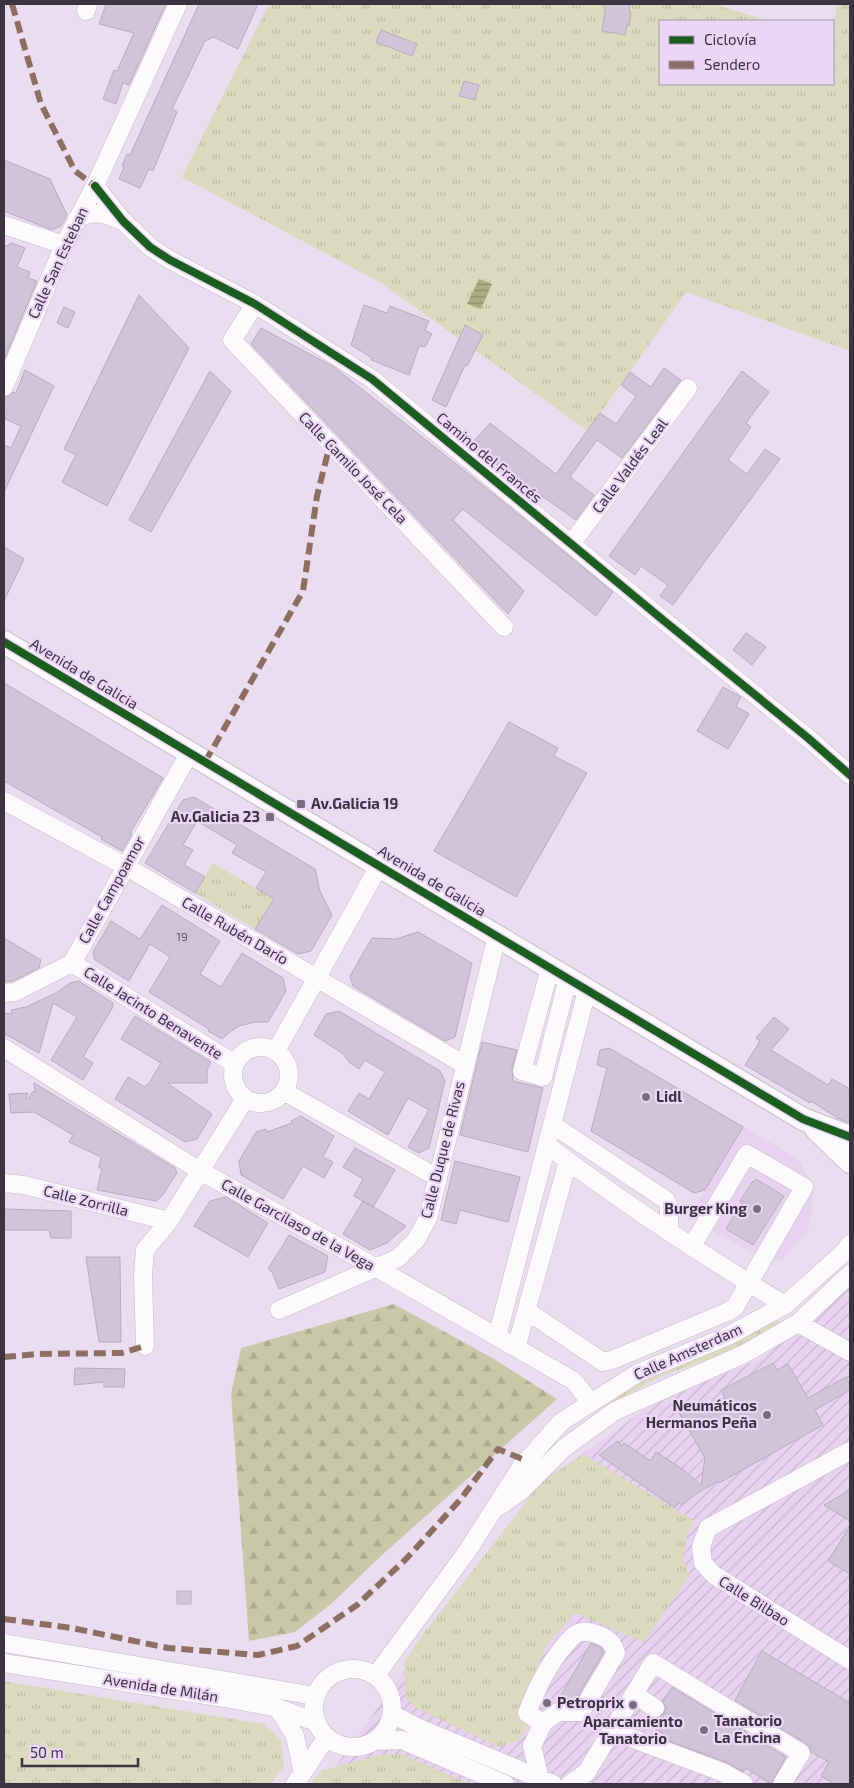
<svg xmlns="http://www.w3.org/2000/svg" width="854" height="1788" viewBox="0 0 854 1788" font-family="'Exo 2',sans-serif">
<defs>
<pattern id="industrial-furrows" width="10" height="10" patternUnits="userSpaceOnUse" patternTransform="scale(1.25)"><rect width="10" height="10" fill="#e7d3f0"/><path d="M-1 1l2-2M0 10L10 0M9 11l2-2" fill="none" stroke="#c7b6cf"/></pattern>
<pattern id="grass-tufts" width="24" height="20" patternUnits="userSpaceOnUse" patternTransform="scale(1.25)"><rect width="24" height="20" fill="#dadabe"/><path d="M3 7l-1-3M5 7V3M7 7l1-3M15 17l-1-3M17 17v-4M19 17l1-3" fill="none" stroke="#bcbca4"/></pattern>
<pattern id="forest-firs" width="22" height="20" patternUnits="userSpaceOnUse" patternTransform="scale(1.25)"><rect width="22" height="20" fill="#c8c8a9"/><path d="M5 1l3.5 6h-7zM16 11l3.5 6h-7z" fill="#adac92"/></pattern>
<pattern id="water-rules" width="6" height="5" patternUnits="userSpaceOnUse" patternTransform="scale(1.25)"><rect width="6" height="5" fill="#abad81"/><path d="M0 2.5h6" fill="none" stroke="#8c8d6b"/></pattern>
</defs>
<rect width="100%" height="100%" fill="#e9ddef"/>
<path fill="#e7d3f0" d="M743,1127l46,26 11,9 10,20 3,10 -1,17 -1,9 -4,14 -26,28 -13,1 -60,-32 4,-8 -19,-10z"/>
<path fill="url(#industrial-furrows)" d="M850,1281v503h-532l15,-14 207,-289 43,-27 58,-42 27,-15 92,-38z"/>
<path fill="url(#grass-tufts)" d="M269,4h445l54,17h-108v63h173v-54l4,-26h13v347l-164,-59 -98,139 -208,-149 -198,-105z
M213,863l61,36 -19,30 -60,-36z
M777,1319l3,4 -6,4 -36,21 -76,28 -49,26 -3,-5 21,-14 100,-39z
M583,1454l111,67 -7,14 -4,25 7,15 -46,67 -69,-29 -29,33 -28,64 11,14 -10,16 -19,7 -82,-38 -12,-11 -2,-35 16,-25 122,-156z
M4,1681l260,43 17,16 3,26 -14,18h-266z
M401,1754l69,30h-160l11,-13 57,-16z"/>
<path fill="url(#forest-firs)" d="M394,1304l100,55 63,40 -175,156 -51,49 -36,28 -46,9 -18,-247 10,-46z"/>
<path fill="url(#water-rules)" d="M479,279l13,5 -11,25 -14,-5z"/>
<path fill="#d0c3d7" stroke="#b5acba" d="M106,4h60l-37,81 -6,-2 -7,21 -13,-5 11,-29 3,1 17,-38 -35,-9z
M199,4h59l-20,45 -24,-12 -9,4 -33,68 5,3 -24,59 -4,-2 -9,19 -21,-9 5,-12 -2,-1 5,-12 3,1z
M606,4h24l-1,8h2l-2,14 -2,-1 -2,10 -23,-4z
M381,30l36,14 -5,12 -36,-14z
M464,81l15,4 -4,15 -16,-4z
M4,160l46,19 17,36 -6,11 -9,4 -48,-19z
M12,243l13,5 -8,19 13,5 -2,6 9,3 -33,79v-113z
M139,295l50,53 -82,158 -45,-24 14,-27 -12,-6z
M364,305l23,8 3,-7 39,15 -4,9 7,4 -7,13 -6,-1 -10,29 -38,-15 1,-2 -21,-13z
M64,307l11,5 -7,16 -11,-5z
M465,325l18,10 -16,31 -2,-1 -19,42 -14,-7z
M261,328l73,39 161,128 118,97 -17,24 -133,-107 -10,11 71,71 -16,23 -257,-270z
M664,368l17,12 -59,78 -25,-18 -27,37 24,18 -18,25 -37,-26 -2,3 -66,-53 19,-21 66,51 44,-61 16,11 16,-22 4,-6 -15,-11 9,-13 21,15z
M25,370l29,16 -50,106v-47l7,3 10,-22 -16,-7 2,-7 -3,-1v-14l6,-1 3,-4 3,1z
M210,371l21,20 -80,141 -22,-12z
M742,371l27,21 -23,31 5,4 -23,33 19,14 18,-25 15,10 -107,146 -13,-9 8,-11 -27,-19 -6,9 -26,-19z
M4,547l20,12 -20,42z
M746,633l20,14 -14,18 -19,-15z
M4,683l159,95 -33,55 2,1 -10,17 -21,-12 1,-2 -98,-56z
M723,687l18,10 -5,9 13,8 -21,35 -31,-18z
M509,722l49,26 -4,8 33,17 -71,124 -82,-46z
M194,797l121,72 5,22 12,24 -21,36 -13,3 -43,-25 19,-30 -18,-11 10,-16 -34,-19 5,-8 -40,-24 -14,24 10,5 -9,15 21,12 -10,16 -50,-30 38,-63z
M162,905l58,36 -20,33 21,13 21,-34 41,25 3,13 -18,31h-13l-16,4 -9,6 -8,7 -14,-8 1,-2 -60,-37 21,-35 -20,-13 -21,37 -34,-21 -2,-8 18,-31 29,18z
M418,932l54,31 -17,74 -10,4 -92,-55 -3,-10 22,-38 24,1z
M4,938l37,22 -2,8 -26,13 -9,1z
M79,981l34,22v4l-30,50 10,6 -10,17 -32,-20 26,-43 -24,-14 -14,50 -34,-19 -1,-3v-18l8,1 -1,-4 15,-3 30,-14 14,-10z
M339,1011l101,60 5,10 -16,67 -10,5 -11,-6 21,-37 -21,-12 -20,37 -40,-24 11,-18 10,6 16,-27 -20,-12 -6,9 -9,-6 -8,-10 -28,-18 12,-21z
M135,1016l76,46 -4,8v13h-40l45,31 -15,25 -12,3 -70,-43 13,-22 17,10 2,-3 1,1 13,-22 -40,-24z
M774,1017l15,12 -18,21 57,35 4,-6 18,10v34l-11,-4 -28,-18 -1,2 -65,-38 15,-24 -4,-3z
M482,1042l35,8 -5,19 1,12 30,7 -15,64 -68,-17z
M609,1048l134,79 -38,63 -11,3 -103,-62 16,-63 -10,-3 3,-15z
M34,1083l141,85 2,5 -15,23 -6,5 -59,-11 5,-22h-3l2,-11 -32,-15 4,-7 -39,-23 -23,1 -2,-19 19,-1 -2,6h2l4,-7h3z
M301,1116l33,20 -11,21 10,5 -9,16 -21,-12 -20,33 -42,-24 -2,-14 17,-29 10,-3 1,3 25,-9 -1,-2z
M355,1148l40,22 -22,37 -19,-11 9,-17 -20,-12z
M455,1161l65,16 -12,45 -48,-12 -4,14 -15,-4z
M756,1179l28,17 -31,49 -27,-16 16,-27 -2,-1 13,-20 1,1z
M226,1197l42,26 -20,34 -54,-31 16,-25z
M363,1201l43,25 -19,17 -17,7 -27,-16z
M4,1209l67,2v27h-20l-2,-8h-45z
M289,1235l39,21 -3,16 -46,17 -7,-17 -4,-3z
M86,1257h34l1,85h-22z
M773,1363l4,7 11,-6 20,34 38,-21 4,8v5l-35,20 8,15 -104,58 -1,-2 -24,14 -12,10 -3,-2 -4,5 -76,-53 19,-14 3,5 3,-3 25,17h2l5,-8 29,19 16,14 4,-27 -27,-47 47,-13 -4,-8z
M75,1368l50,1 -1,18h-20v-5l-30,3z
M850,1490v31l-26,-16z
M850,1526v48l-22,-13z
M177,1591h14v13h-14z
M591,1643l9,4 4,5 -29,49h-8l-7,-4z
M762,1651l88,52v81h-16l-13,-8 8,-14 -18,-10 -4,-8 -72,-44z
M672,1687l114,70 -15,27 -25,-16 -3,4 -17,-10 -63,-23 2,-4 -16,-10 4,-7h6l5,-5 2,-5 -3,-6z"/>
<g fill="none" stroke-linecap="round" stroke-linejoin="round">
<g stroke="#c5bcca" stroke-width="19">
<path id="minor" d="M86,11l2,-7
M95,186l28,35 27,26 20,13 85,44 117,75 291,241 145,118 42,37
M77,219c18,-10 28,-5 46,2
M4,225l60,20
M255,304l-23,36 272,287
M4,387l60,-142 31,-59 83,-182
M571,544l117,-156
M4,801l121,65 340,199
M72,963l163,101
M550,968l-28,103 21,6 25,-99
M4,993l11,-1 57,-29 118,-211
M233 1075a28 28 0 1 1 56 0a28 28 0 1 1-56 0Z
M4,1048l196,123 177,97 197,113 17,22
M276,1051l103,-185
M285,1092l153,86
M553,1125l113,75 3,7v23
M547,1145c74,57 157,111 238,160
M4,1183l20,2 145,36
M279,1310l119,-52 18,-18 12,-22 69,-282
M527,1311l76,51 9,-2 115,-48 8,-5 69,-120 -57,-33 -55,92
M798,1323l52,29
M497,1337l90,-347
M145,1346l-2,-71 2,-25 24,-29 76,-122
M516,1348l52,-187
M850,1451l-142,77 -7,19 2,16 11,12 136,85
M500,1506l21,-15 43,-43 51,-37 129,-57 54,-31 52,-49
M4,1643l311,53
M4,1663l227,36 47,9 38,14
M314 1708a39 39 0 1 1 78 0a39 39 0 1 1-78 0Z
M376,1675l90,-122 55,-86 40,-45 77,-49 90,-37 57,-31 58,-52 7,-9
M634,1694l21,14
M278,1708l17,28 8,37
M392,1714l27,14 134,56
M612,1731l110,41 22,12
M374,1741l28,-1 103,44
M540,1779l-8,-33 11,-23 15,-11h23l35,-59c-3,-10 -7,-14 -17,-18 -7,-3 -16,-5 -23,-1 -4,2 -8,8 -11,11 -18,21 -28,43 -38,68l16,10
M295,1784l32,-47
M570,1784l16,-11 67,-110 148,90 -19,31"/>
</g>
<g stroke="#c5bcca" stroke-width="24">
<path id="major" d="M4,642l799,477 47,18
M816,1129l34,33"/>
</g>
<use href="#minor" stroke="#fcfafd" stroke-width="18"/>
<use href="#major" stroke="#fcfafd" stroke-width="22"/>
<path stroke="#8d6e63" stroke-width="6" stroke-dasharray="12 6" stroke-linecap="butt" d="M12,4l29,100 34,67 20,15
M205,762l98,-171 14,-95 13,-52
M4,1357l34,-3 84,-1 23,-7
M4,1619l68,9 96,20 90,7 39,-9 60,-41 48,-45 55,-60 38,-51 29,12"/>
<g stroke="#ecd6f6" stroke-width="11">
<path id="cycleway" d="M95,186l28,35 27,26 20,13 85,44 117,75 291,241 145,118 42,37
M4,642l799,477 47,18"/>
</g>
<use href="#cycleway" stroke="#1b5e20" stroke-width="8"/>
</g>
<g fill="#796e7d" stroke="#ecd6f6" stroke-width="2">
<rect x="296" y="799" width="10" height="10" rx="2.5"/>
<rect x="265" y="812" width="10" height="10" rx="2.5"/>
<circle cx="646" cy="1097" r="5"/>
<circle cx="757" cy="1209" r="5"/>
<circle cx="767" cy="1415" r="5"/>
<circle cx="547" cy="1703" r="5"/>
<circle cx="633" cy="1705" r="5"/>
<circle cx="704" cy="1730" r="5"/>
</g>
<g text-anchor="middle" stroke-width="4.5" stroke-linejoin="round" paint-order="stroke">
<g font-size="12" fill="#645a69">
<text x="182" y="941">19</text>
</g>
<g font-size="15" fill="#3c3340" stroke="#ecd6f6">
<text transform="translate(58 263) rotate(-65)" y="5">Calle San Esteban</text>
<text transform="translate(489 458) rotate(40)" y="5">Camino del Francés</text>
<text transform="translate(630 466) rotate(-53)" y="5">Calle Valdés Leal</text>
<text transform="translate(353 468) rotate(46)" y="5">Calle Camilo José Cela</text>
<text transform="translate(84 674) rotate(31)" y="5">Avenida de Galicia</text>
<text transform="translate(432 881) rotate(31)" y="5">Avenida de Galicia</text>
<text transform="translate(112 890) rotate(-61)" y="5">Calle Campoamor</text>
<text transform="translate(235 931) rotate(30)" y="5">Calle Rubén Darío</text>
<text transform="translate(153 1013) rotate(32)" y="5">Calle Jacinto Benavente</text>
<text transform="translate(443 1150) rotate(-76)" y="5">Calle Duque de Rivas</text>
<text transform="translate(86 1201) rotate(14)" y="5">Calle Zorrilla</text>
<text transform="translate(298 1225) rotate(29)" y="5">Calle Garcilaso de la Vega</text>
<text transform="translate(688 1352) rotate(-24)" y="5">Calle Amsterdam</text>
<text transform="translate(754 1601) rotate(32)" y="5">Calle Bilbao</text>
<text transform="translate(161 1688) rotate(9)" y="5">Avenida de Milán</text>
</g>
<g font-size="15" font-weight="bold" fill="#3c3340" stroke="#ecd6f6" text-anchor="start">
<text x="311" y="809">Av.Galicia 19</text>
<text x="260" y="822" text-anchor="end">Av.Galicia 23</text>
<text x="656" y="1102">Lidl</text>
<text x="747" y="1214" text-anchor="end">Burger King</text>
<text x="757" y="1411" text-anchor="end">Neumáticos<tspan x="757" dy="17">Hermanos Peña</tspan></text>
<text x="557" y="1708">Petroprix</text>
<text x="714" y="1726">Tanatorio<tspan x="714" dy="17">La Encina</tspan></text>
<text x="633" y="1727" text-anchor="middle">Aparcamiento<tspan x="633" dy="17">Tanatorio</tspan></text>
</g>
</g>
<rect width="854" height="1788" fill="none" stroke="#3c3340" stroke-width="10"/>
<rect x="659" y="20" width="175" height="65" fill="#ecd6f6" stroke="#a695ad"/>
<rect x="669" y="36" width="25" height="8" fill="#1b5e20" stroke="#a695ad"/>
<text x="704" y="45" font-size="15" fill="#3c3340">Ciclovía</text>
<rect x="669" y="61" width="25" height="8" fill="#8d6e63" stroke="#a695ad"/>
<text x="704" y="70" font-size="15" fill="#3c3340">Sendero</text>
<path d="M22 1758v8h116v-8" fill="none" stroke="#3c3340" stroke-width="2.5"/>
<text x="30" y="1758" font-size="15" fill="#3c3340" stroke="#ecd6f6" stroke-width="4" paint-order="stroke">50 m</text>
</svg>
